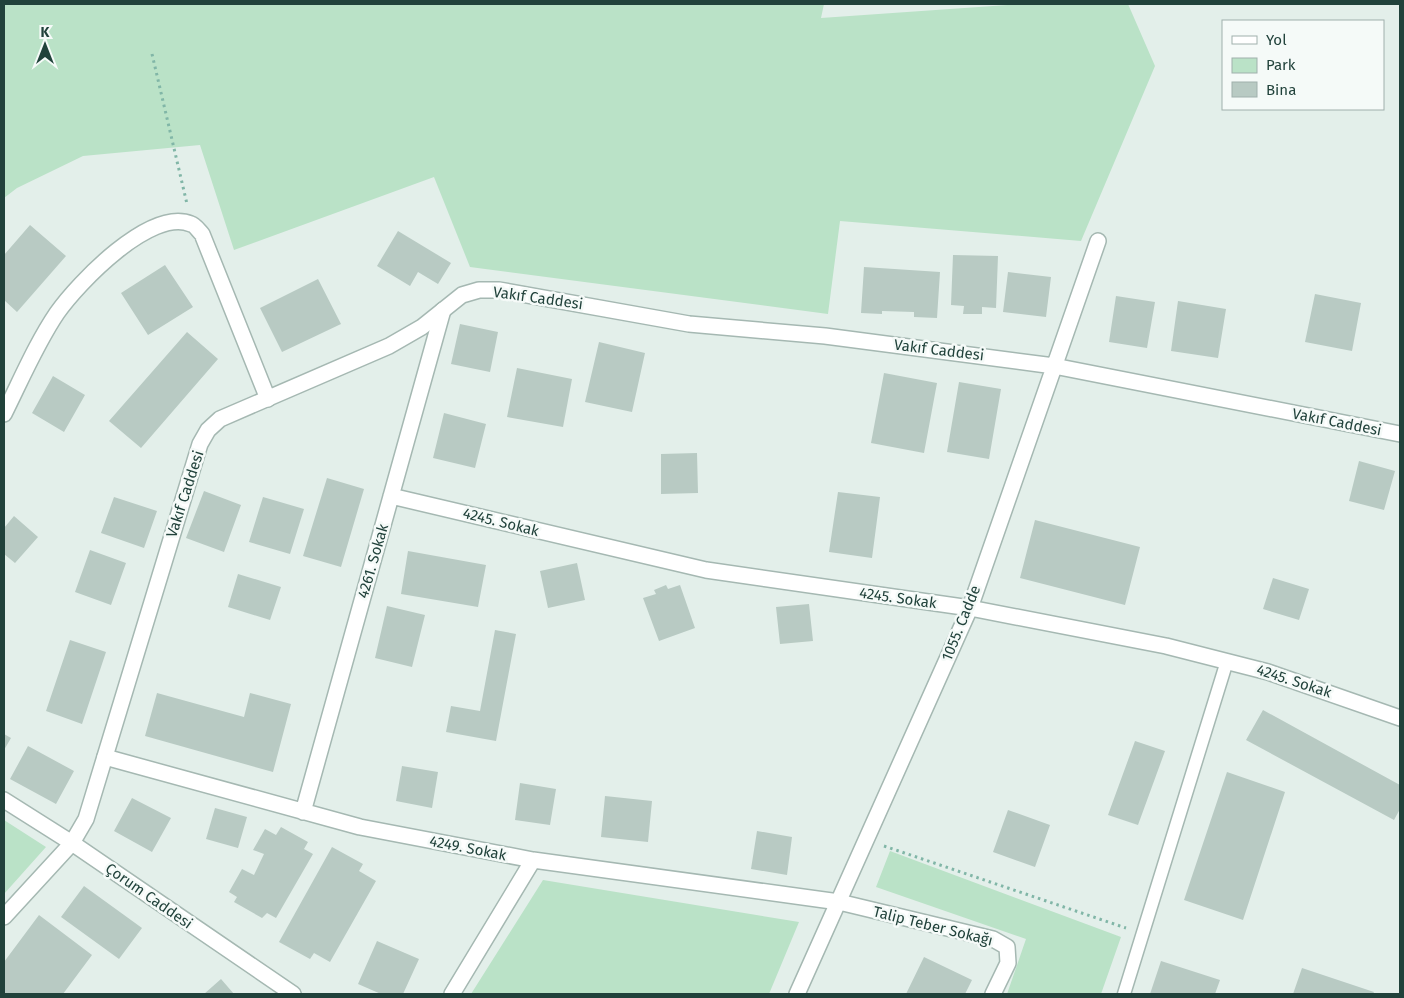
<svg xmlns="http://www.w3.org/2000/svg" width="1404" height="998" viewBox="0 0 1404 998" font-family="'Fira Sans',sans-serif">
<rect width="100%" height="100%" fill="#e3efea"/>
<path fill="#bae2c7" d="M4,4h820l-3,14 201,-14h106l27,62 -74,175 -241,-20 -12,93 -358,-47 -36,-90 -200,73 -34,-105 -117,11 -66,32 -13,10z
M4,820l42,27 -42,47z
M890,851l231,86 -20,57h-94l19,-55 -150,-52z
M543,880l256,42 -30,72h-298z"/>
<path fill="#b8cac3" d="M30,225l36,31 -49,56 -13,-12v-45z
M398,231l53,32 -13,21 -20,-12 -8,14 -33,-20z
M953,255l45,1 -2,52 -14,-1v7h-19l1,-8 -13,-1z
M165,265l28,42 -45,28 -27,-42z
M864,267l76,5 -3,46 -23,-1v-5l-32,-1v3l-21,-1z
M1008,272l43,5 -5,40 -43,-5z
M318,279l23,45 -59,28 -22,-44z
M1315,294l46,9 -9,48 -47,-9z
M1116,296l39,6 -8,46 -38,-6z
M1178,301l48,8 -8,49 -47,-7z
M460,324l38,8 -8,40 -39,-8z
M187,332l31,27 -77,89 -32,-27z
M599,342l46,11 -13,59 -47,-10z
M517,368l55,11 -9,48 -56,-10z
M884,373l53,10 -13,70 -53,-10z
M53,376l32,19 -21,37 -32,-19z
M959,382l42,7 -12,70 -42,-7z
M444,413l42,11 -11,44 -42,-10z
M697,453l1,40 -37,1v-40z
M1359,461l36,10 -11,39 -35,-9z
M327,478l37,11 -23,78 -38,-11z
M204,491l37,14 -17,47 -38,-14z
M838,492l42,5 -8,61 -43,-6z
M114,497l43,14 -13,37 -43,-15z
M263,497l41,12 -14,45 -41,-12z
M14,516l24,21 -23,26 -11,-9v-26z
M1035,520l105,27 -15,58 -105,-27z
M90,550l36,13 -15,42 -36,-13z
M408,551l78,14 -8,42 -77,-13z
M577,563l8,37 -37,8 -8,-37z
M238,574l43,13 -11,33 -42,-13z
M1273,578l36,11 -10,31 -36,-11z
M666,585l2,4 12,-4 15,43 -36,13 -16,-43 13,-4 -2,-4z
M809,604l4,37 -33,3 -4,-37z
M387,606l38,9 -13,52 -37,-9z
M495,630l21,4 -20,107 -50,-9 5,-26 29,5z
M70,640l36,12 -24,72 -36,-13z
M157,693l87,24 6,-24 41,11 -18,68 -128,-36z
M1263,710l137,75v24l-6,11 -148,-80z
M4,734l7,4 -7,12z
M1135,741l30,10 -27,74 -30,-10z
M28,746l46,25 -18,33 -46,-25z
M402,766l36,6 -6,36 -36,-7z
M1227,772l58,20 -42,128 -59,-20z
M520,783l36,6 -6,36 -35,-5z
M605,796l47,5 -4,41 -47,-5z
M132,798l39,20 -19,34 -38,-21z
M215,808l32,9 -9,31 -32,-9z
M1008,810l42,15 -15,42 -42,-15z
M281,827l27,15 -4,7 9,5 -37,64 -9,-5 -5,5 -28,-16 3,-5 -8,-5 13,-23 12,6 10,-21 -11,-4 12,-21 11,6z
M757,831l35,6 -5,38 -36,-6z
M332,847l31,17 -4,7 17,10 -46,81 -16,-9 -4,6 -31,-17z
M84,886l58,42 -23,31 -58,-42z
M39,915l53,40 -29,39h-59v-32z
M377,941l42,18 -16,35h-22l-23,-10z
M924,957l48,23 -7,14h-59z
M1161,961l59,19 -5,14h-65z
M1302,968l72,24 -1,2h-80z
M221,979l13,15h-30z"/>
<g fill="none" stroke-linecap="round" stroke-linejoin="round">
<g stroke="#a5b8b2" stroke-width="15">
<path id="service" d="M1124,994l103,-333"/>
</g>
<g stroke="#a5b8b2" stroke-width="18">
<path id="minor" d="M4,414c17,-34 32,-70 53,-101 21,-30 94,-106 134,-89 4,1 8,7 11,10l66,165
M391,496l315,74 264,38 196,38 102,26 132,46
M105,757l255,70 173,33 306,42 154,37 14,8 1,16 -15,31
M303,812l140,-502
M452,994l81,-134"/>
</g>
<g stroke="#a5b8b2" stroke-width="18">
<path id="tertiary" d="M4,800l68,43 221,151
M4,917l68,-74 14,-24 114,-375 8,-14 12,-11 169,-73 33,-19 40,-32 17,-5h20l190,34 136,12 229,30 346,68
M797,994l173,-386 128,-367"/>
</g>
<path stroke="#81b6a7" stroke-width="3" stroke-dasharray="2.5 4" stroke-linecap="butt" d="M152,54l35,150
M884,846l242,82"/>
<use href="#service" stroke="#fff" stroke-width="12"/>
<use href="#minor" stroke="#fff" stroke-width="15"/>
<use href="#tertiary" stroke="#fff" stroke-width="15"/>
</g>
<g text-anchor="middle" stroke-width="5" stroke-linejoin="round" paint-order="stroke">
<g font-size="15" fill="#21423b" stroke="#f5faf8">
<text transform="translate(538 298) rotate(8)" y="5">Vakıf Caddesi</text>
<text transform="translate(939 350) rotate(7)" y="5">Vakıf Caddesi</text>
<text transform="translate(1337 422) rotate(11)" y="5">Vakıf Caddesi</text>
<text transform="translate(185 494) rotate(-72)" y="5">Vakıf Caddesi</text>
<text transform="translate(501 522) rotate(14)" y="5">4245. Sokak</text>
<text transform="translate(373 561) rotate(-74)" y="5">4261. Sokak</text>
<text transform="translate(898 598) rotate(8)" y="5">4245. Sokak</text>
<text transform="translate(961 623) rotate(-68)" y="5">1055. Cadde</text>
<text transform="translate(1294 681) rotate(18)" y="5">4245. Sokak</text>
<text transform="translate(468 848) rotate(11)" y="5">4249. Sokak</text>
<text transform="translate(149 896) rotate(35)" y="5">Çorum Caddesi</text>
<text transform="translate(933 926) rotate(14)" y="5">Talip Teber Sokağı</text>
</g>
</g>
<rect width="1404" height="998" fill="none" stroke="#21423b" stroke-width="10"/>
<rect x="1222" y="20" width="162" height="90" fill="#f5faf8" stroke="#a0b0ac"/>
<rect x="1232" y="36" width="25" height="8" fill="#ffffff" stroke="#a0b0ac"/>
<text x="1266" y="45" font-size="15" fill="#21423b">Yol</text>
<rect x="1232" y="58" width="25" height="15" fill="#bae2c7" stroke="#a0b0ac"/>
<text x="1266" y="70" font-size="15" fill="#21423b">Park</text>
<rect x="1232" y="82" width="25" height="15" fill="#b8cac3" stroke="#a0b0ac"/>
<text x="1266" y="95" font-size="15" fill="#21423b">Bina</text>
<g transform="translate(45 45)" stroke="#f5faf8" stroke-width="4" paint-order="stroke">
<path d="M0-4L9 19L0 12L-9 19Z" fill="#21423b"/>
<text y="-8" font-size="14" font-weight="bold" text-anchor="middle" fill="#21423b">K</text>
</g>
</svg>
